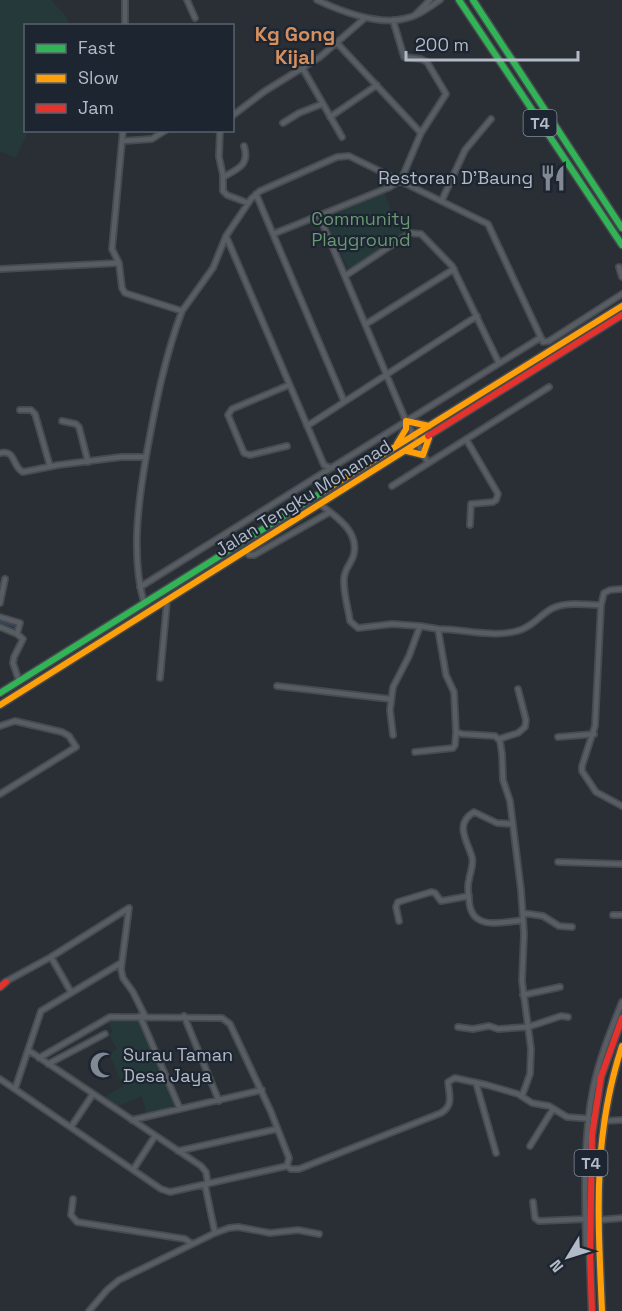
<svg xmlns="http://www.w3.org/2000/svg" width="622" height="1311" viewBox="0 0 622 1311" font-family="'Space Grotesk',sans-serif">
<rect width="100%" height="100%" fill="#292f35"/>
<path fill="#25393b" d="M0,0h51l15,16 3,9 -43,1v104l2,1 -12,27 -16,-7z
M384,192l12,31 4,-1 6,11 -55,36h-3l-25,-54z
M139,1019l38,88 -31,6 -4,-17 -24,10 -13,-9 18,-11 -14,-32 8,-5 -8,-14 4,-4 -5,-9 3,-2z"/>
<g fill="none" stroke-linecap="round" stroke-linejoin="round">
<path stroke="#35485e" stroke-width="1.5" d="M0,622l16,5"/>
<g stroke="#464b50" stroke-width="8">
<path id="street" d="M187,0l8,18
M317,0c23,11 60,25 86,19 14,-2 25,-11 37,-19
M416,14l14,-14
M125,26v-26
M337,43l84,90
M303,69l39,68
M232,116l33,-25 55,-34 45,-39
M330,117l47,-32
M283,123l16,-10 23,-9
M123,130l-11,119 7,14 3,25 3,5 57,18c-18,48 -27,96 -36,146
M220,130l-1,27 4,18v16l4,4 21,8
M123,141l29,-2 14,-9
M223,177c15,-8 27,-12 21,-31
M256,194l88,207
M442,200l23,-50 26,-31
M319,215l87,206 22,42
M273,234l117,-47 11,-7 20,-47 25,-39 -19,-32 -6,-3 -17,-2 -11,-37
M619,267l3,10
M0,269l119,-6
M345,276l65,-43 11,1 31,32 47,97
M182,311l31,-43 13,-32
M366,324l88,-55
M540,338l-209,130 -7,-3 -98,-229 25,-37 9,-8 77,-34 12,-1 139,68 55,118 6,-1 73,-47
M20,410h11l4,4 15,52
M62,421l14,3 3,3 9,35
M307,426l170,-110
M466,439l32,55 -2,6 -3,2 -22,2 -1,21
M287,446l-37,9 -6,-2 -16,-38 4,-6 57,-24
M0,453c16,-4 12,14 23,19l35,-7 63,-8h25c-8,47 -15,99 -2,146
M392,486l157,-99
M321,505c16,12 40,28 32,52 -3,8 -9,13 -9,22 -1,13 4,28 6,42l8,7 34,-4 28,2
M247,551l2,4h5l76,-43
M140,587l191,-119
M622,589l-12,1 -6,3 -3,12 -6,121 -13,40v5l14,21 26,14
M0,603l5,-24
M0,617l20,6 -3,11
M0,627l17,7 6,5 -9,18 -1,6 6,18
M438,629c26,0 53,9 79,2 14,-3 22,-15 34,-22 14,-8 35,-4 50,-4
M160,678l7,-77
M277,686l113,13
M0,726l15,-5 47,11 7,4 7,11 -76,47
M393,735l-3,-25 3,-23 16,-31 11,-30 18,3 8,46 8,17 2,40 6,2 33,2 5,5 2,13 1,26 7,21 11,89 3,44 -2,47 9,68 -1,25 -8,22
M558,737l36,-3
M499,739l19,-6 7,-6 1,-7 -8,-31
M415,752l38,-4 2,-3 1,-13
M512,824l-15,-1 -23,-11c-20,12 -7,28 -2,45 2,9 -2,14 -3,23 -2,6 -1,12 0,19 1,32 31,24 54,21
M558,862l64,2
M129,908l-8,61 2,9 10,14 12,24
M523,913l20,3 16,10 13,1
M613,915h9
M399,921l-3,-14 2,-5 33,-10 4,1 6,8 28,-5
M51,957l20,35
M5,982l46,-25 78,-49
M523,995l37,-8
M140,1016l40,93
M184,1016l35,85
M458,1027l15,2 16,-3 9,3 30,-2 33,-11 7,1
M28,1050l173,116 5,6 2,12
M39,1058l71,-41 112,1 8,6 41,88 18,46 -2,8
M48,1064l57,-30
M0,1079l161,110 9,3 117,-26 4,3h8l142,-56c13,-8 8,-18 7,-31l7,-4 32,7 31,9 14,9 17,3 18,11 27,2
M476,1083l20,70
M15,1089l26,-78 80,-48
M132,1120l130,-30
M604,1121l18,-1
M71,1127l22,-33
M530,1146l23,-37
M178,1151l99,-22
M133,1170l22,-34
M205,1185l10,48
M73,1199l-2,16 6,7 108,17 7,5
M533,1202l2,16 4,3 47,-2
M599,1220l23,-2
M586,1245c-1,-51 -3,-105 7,-156 6,-30 18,-59 29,-87
M89,1311l18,-21 12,-10 96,-47 14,-5 9,-1 32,6 28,-3 21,4"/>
</g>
<g stroke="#464b50" stroke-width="9">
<path id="fast" d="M459,0l163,245
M473,0l149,228
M0,693l324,-202"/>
</g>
<g stroke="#464b50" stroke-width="9">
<path id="slow" d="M397,444l9,-15v-8l23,5
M407,451l16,4 6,-17
M324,491l298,-185
M0,705l428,-269
M602,1311c-4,-94 -10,-173 20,-265"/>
</g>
<g stroke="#464b50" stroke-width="9">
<path id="jam" d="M428,436l194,-121
M0,987l6,-5
M592,1311l-2,-55 2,-121 9,-58 21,-59"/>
</g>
<use href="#street" stroke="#585c63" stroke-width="4.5"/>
<use href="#fast" stroke="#30b455" stroke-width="6"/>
<use href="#slow" stroke="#ff9f0a" stroke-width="6"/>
<use href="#jam" stroke="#e5322d" stroke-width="6"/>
</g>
<defs>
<g id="restaurant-bare" transform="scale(2.07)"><path d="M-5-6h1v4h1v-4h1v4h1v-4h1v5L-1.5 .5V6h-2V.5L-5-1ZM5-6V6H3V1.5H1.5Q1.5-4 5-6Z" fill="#828994" stroke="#1c2530" stroke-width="2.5" paint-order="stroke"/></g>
<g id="mosque-bare" transform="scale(2.07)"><path d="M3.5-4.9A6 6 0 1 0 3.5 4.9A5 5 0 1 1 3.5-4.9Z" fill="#828994" stroke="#1c2530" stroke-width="2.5" paint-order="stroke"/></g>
</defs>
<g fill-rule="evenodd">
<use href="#restaurant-bare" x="553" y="178"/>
<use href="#mosque-bare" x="103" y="1065"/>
</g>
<g text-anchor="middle" stroke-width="4.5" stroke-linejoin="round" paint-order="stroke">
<g fill="#1c2530" stroke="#858d9a" stroke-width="1.5">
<rect x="523.5" y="110" width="33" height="26" rx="4.5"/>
<rect x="574.5" y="1150" width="33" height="26" rx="4.5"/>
</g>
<g font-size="16" font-weight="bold" fill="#b2bac7">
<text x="540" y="129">T4</text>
<text x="591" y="1169">T4</text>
</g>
<g font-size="18" fill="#b2bac7" stroke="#1c2530" text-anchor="end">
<text x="533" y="184">Restoran D'Baung</text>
<text x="123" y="1061" text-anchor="start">Surau Taman<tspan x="123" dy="21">Desa Jaya</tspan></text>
</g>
<g font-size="18" fill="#699872" stroke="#1c2530">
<text x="361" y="225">Community<tspan x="361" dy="21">Playground</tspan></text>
</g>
<g font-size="18" fill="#b2bac7" stroke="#1c2530">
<text transform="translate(303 498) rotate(-32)" y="6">Jalan Tengku Mohamad</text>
</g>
<g font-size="20" font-weight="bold" fill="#d38f60" stroke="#1c2530">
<text x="295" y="41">Kg Gong<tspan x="295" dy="23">Kijal</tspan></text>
</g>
</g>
<rect x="24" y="24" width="210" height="108" fill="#1c2530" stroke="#58616c" stroke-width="1.5"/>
<rect x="36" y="44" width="30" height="9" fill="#30b455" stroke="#58616c" stroke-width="1.5"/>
<text x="78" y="54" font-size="18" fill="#b2bac7">Fast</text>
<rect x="36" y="74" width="30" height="9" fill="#ff9f0a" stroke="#58616c" stroke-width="1.5"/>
<text x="78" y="84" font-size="18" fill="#b2bac7">Slow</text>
<rect x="36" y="104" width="30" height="9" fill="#e5322d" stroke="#58616c" stroke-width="1.5"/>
<text x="78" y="114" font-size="18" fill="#b2bac7">Jam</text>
<g transform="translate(568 1257) rotate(232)" stroke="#1c2530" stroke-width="4.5" paint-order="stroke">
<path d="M0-4.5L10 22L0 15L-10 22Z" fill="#b2bac7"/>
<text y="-9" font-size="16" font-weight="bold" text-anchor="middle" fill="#b2bac7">N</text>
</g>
<path d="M406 51v9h172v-9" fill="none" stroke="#b2bac7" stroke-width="3"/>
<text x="415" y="51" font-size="18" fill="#b2bac7" stroke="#1c2530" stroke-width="4.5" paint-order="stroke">200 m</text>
</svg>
